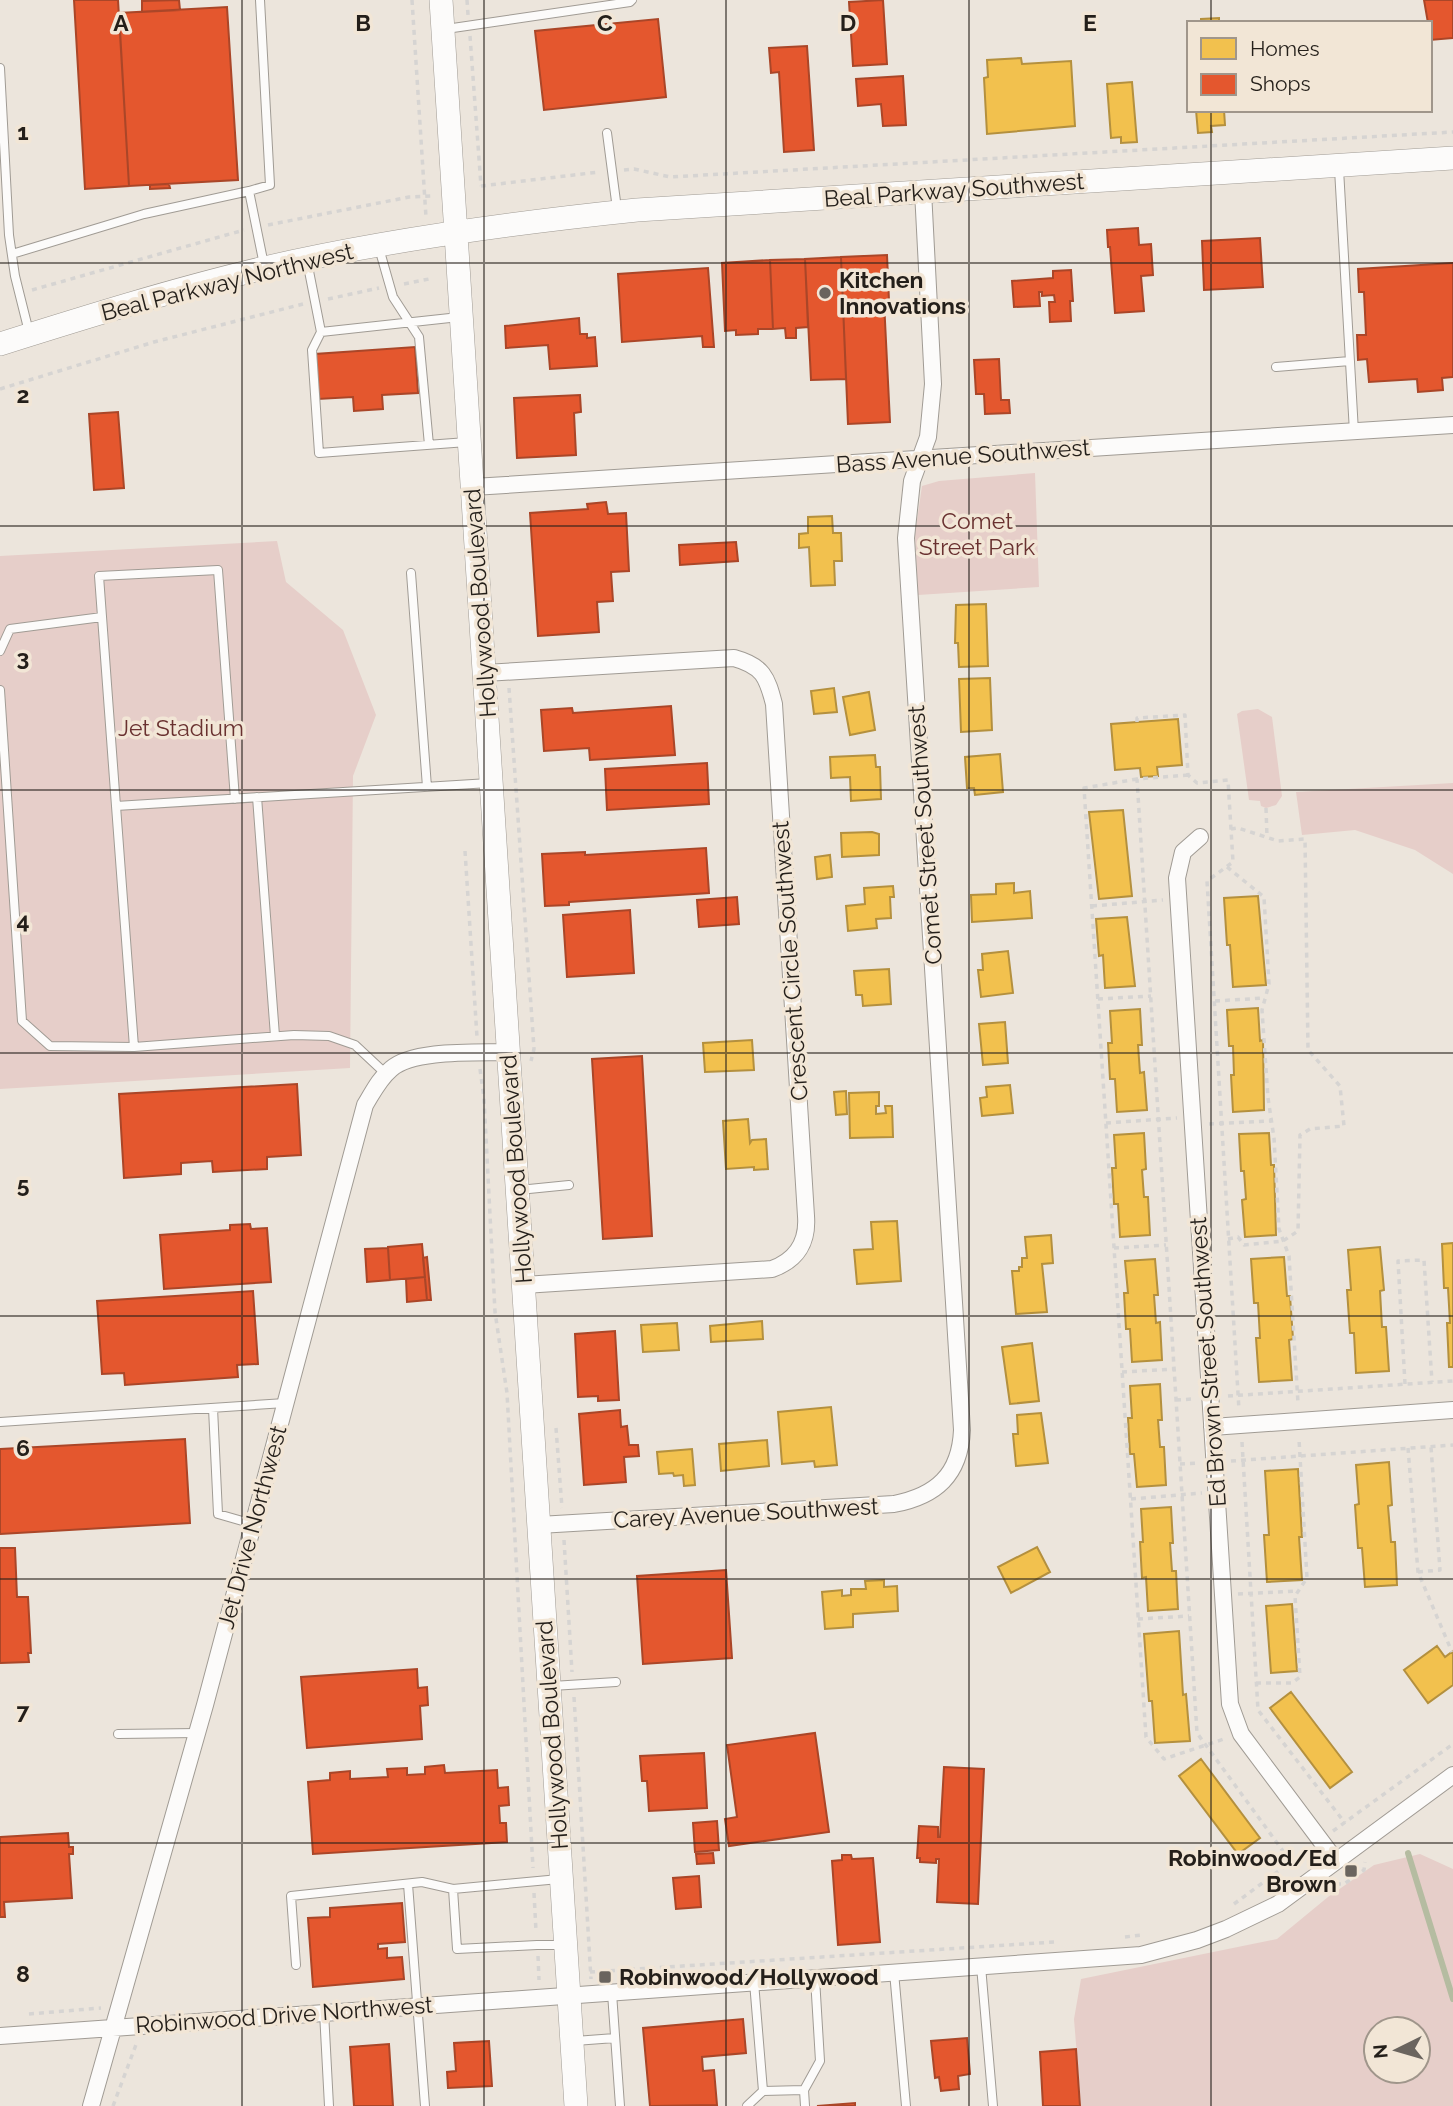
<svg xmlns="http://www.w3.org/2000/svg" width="1453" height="2106" viewBox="0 0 1453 2106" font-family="Raleway,sans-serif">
<rect width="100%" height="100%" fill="#ece5dc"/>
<path fill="#e6cec9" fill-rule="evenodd" d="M1035,473l4,114 -121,8 -3,-61 7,-48 17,-5z
M277,541l9,41 57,48 33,85 -23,61 -3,292 -350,21v-533z
M1258,709l14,8 10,79 -6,9 -10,3 -5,-2 -1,-5 -11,-1 -12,-86 5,-3z
M1453,783v91l-38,-24 -60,-20 -53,5 -6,-43z
M1420,1854l33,15v237h-372l-7,-87 7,-40 196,-40 51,-42 46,-32zM1376,2029h42v42h-42z"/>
<path fill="#f2c14e" stroke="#b4903e" stroke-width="2" d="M1219,18v5h-18v-4z
M1021,58l1,6 49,-3 4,65 -88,8 -3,-56 4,-1 -1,-17z
M1132,82l5,60 -16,1v-6l-10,1 -4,-54z
M1196,110h28l1,15 -14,1 1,6 -14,1z
M832,516l1,17h8l1,28h-8l1,24 -24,1 -2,-39 -10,1v-14l9,-1v-16z
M986,604l2,62 -29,1 -1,-24h-3l1,-38z
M990,678l2,52 -31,2 -2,-53z
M834,688l3,24 -23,2 -3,-23z
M869,692l6,38 -25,5 -7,-38z
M1178,719l4,46 -25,2 1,9 -17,1 -1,-9 -25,2 -4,-46z
M1000,754l3,38 -28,3 -1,-7h-7l-2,-31z
M875,755l1,12h4l1,32 -30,2 -1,-24 -19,1 -1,-21z
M1123,810l9,86 -33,3 -10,-87z
M872,832l7,2v21l-37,2 -1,-24z
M830,855l2,22 -15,2 -2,-22z
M1014,883v10l16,-2 2,27 -60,4 -1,-27 25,-1v-10z
M893,886l1,11h-4l1,21 -15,1 1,9 -29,3 -2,-25 19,-2 -1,-16z
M1258,896l8,89 -33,2 -3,-42h-3l-3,-47z
M1127,917l8,69 -30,2 -2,-33 -4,1 -3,-37z
M1008,951l5,42 -32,4 -3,-27h5l-1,-16z
M889,969l2,35 -28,2 -1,-11h-6l-2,-24z
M1258,1008l2,33 3,-1 1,70 -31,2 -2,-37h3l-1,-29h-4l-2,-36z
M1140,1009l2,36h-4l2,28 4,-1 3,38 -30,2 -2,-33h-5l-2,-36h4l-2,-32z
M1005,1022l3,41 -25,2 -4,-41z
M752,1040l2,30 -49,2 -2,-29z
M1010,1085l3,28 -31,3 -2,-18 7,-1 -1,-10z
M846,1091l1,23 -11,1 -2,-23z
M879,1092v14h-3v8l10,-1 -1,-7h7l1,31 -43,1 -1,-45z
M748,1119l2,24 2,-3 14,-1 2,30 -14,1v-3l-28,2 -3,-48z
M1144,1133l2,36 -4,1 2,27h4l2,38 -30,2 -2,-33h-4l-2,-36h4l-2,-33z
M1269,1133l2,32h3l2,70 -31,2 -3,-37 4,-1 -2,-28h-3l-2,-37z
M897,1221l4,60 -44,3 -3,-34 19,-1 -2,-27z
M1051,1235l2,28 -11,1 5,48 -31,2 -4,-43h7v-4h3v-9h5l-2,-21z
M1453,1243v124h-4l-2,-44h3l-2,-35h-4l-2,-44z
M1380,1247l4,43 -4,1 2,36h4l3,44 -33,2 -2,-40h-4l-3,-43h4l-3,-40z
M1284,1257l3,39h3l3,43 -4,1 3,40 -33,2 -3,-44h4l-2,-35h-4l-3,-44z
M1155,1259l3,36h-4l2,28 4,-1 2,38 -30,2 -2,-33h-4l-2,-36h4l-3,-32z
M762,1321l1,18 -52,3 -1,-16z
M677,1323l2,27 -36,2 -2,-27z
M1032,1343l7,58 -29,3 -8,-57z
M1160,1384l2,36h-4l2,27h4l2,38 -29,2 -3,-33h-4l-2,-36h4l-2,-32z
M831,1407l6,58 -22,2 -1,-6 -32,3 -4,-52z
M1041,1413l7,50 -32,3 -3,-32h5l-1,-19z
M767,1440l2,26 -48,5 -2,-27z
M692,1449l3,36 -11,1 -1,-11 -9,1 -1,-3 -14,1 -2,-22z
M1389,1462l3,43 -4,1 3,36h4l2,43 -32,2 -3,-39h-4l-3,-43 4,-1 -3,-39z
M1298,1469l4,68h-3l3,43 -35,2 -3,-47h5l-4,-64z
M1171,1507l2,36h-3l2,28h4l2,38 -30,2 -2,-34 -4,1 -2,-36h3l-2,-33z
M1037,1547l13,25 -39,21 -13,-26z
M884,1580v7l13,-1 1,25 -45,3v13l-28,2 -3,-37 20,-2v6l9,-1v-6h15l-1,-8z
M1292,1604l5,67 -26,2 -5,-67z
M1179,1631l4,64 3,-1 4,47 -35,2 -3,-42h-3l-5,-67z
M1437,1646l8,11 8,-6v34l-25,18 -24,-33z
M1291,1692l61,80 -22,16 -60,-80z
M1201,1759l59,79 -22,16 -59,-78z"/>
<path fill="#e4572e" stroke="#aa4628" stroke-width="2" d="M74,0h44l11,186 -44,3z
M179,0l1,10 -38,2v-11z
M883,0l4,64 -34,2 -4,-64z
M1424,0h29v38l-23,2v-17h-2z
M227,7l11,173 -109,6 -10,-173z
M658,19l8,78 -122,13 -9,-79z
M807,46l7,104 -30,2 -5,-80 -8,1 -2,-25z
M903,76l3,49 -23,1 -2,-22 -23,2 -2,-27z
M169,184l1,4 -20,1v-4z
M1138,228l1,17 12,-1 2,31 -12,1 3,35 -29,2 -5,-66h-2l-1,-17z
M1260,238l3,49 -59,3 -2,-49z
M887,255l2,46h-5l6,121 -42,2 -7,-167z
M841,257l5,122 -35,1 -6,-121z
M805,259l3,68 -12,1v10h-10l-1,-10 -12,1 -3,-69z
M770,260l3,69h-15v5l-22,1v-5l-11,1 -3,-68z
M1453,263v114l-11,1 1,12 -25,2 -1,-13 -48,3 -2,-23 -9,1 -1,-25h9l-2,-43h-5l-1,-23z
M708,268l6,79h-11l-1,-11 -80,6 -4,-68z
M1071,270l2,31h-3l1,20 -21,1 -1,-20h6l-1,-7 -12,1v-4h-3l1,14 -26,1 -2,-26 41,-3v-7z
M579,318l1,16h7v4l8,-1 2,29 -47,3 -2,-24 -42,3 -1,-22z
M415,347l3,46 -36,2 1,14 -29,2 -1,-14 -35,2 -3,-45z
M999,359l2,41h8l1,13 -25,1 -1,-20h-8l-2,-34z
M580,395l1,17 -7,1 2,42 -59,3 -3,-60z
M118,412l6,76 -30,2 -5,-76z
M606,502l2,12 18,-1 3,58 -18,1 2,29 -16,1 2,30 -61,4 -8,-123 58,-4 -1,-5z
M736,542l2,19 -58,4 -1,-20z
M671,706l4,49 -85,5 -1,-12 -45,3 -3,-41 31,-2 1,5z
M707,763l2,41 -102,6 -2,-41z
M706,848l3,45 -140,9v3l-24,1 -3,-52 43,-2v3z
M737,897l2,27 -40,3 -2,-27z
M630,910l4,63 -67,4 -4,-62z
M642,1056l10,180 -49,3 -11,-180z
M297,1084l4,71 -34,2v12l-54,3 -1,-11 -31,2v11l-57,4 -5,-84z
M250,1224l1,5 16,-1 4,54 -107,7 -4,-54 70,-5v-5z
M422,1244l3,33 -35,3 -2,-33z
M388,1248l2,32 -23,2 -2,-33z
M427,1257l4,43h-4l-4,-42z
M425,1277l2,23 -20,2 -1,-23z
M253,1291l5,73 -21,1 1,12 -113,8 -1,-12 -22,1 -5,-73z
M615,1331l4,69 -21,1v-5l-20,1 -3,-63z
M620,1410l1,17 6,-1 2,19h9l1,11 -15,1 2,25 -42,3 -5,-71z
M185,1439l5,84 -190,11v-85z
M0,1548h15l2,49h11l3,56h-3l1,9 -29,1z
M726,1570l6,88 -89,6 -6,-88z
M417,1669l1,19 9,-1 1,18 -8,1 2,33 -115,9 -6,-71z
M815,1733l14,99 -100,14 -4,-27 12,-2 -10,-72z
M704,1753l3,55 -58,3 -2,-30h-5l-2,-25z
M444,1765l1,8 52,-3 1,18 10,-1 1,18 -10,1 1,17h6l1,19 -194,12 -5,-72 22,-2v-7l20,-2v8l38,-2 -1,-8 20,-1v7l18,-1v-7z
M944,1767l40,2 -6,135 -41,-2 2,-43h-3v4l-16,-1v-4h-3l2,-32 19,1v10h2z
M717,1821l2,29 -24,2 -2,-29z
M68,1833l1,14h4v7h-4l3,44 -68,4 1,15h-5v-80z
M713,1853l1,10 -17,1 -1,-10z
M842,1855h9l1,4 21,-1 7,84 -42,3 -6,-84 10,-1z
M699,1876l2,31 -25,2 -3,-31z
M402,1903l3,39 -27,2v5l9,-1v10l15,-1 2,22 -91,8 -5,-69 22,-1v-9z
M743,2019l3,34 -44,4 1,14 11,-1 3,35 -67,1 -7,-78z
M967,2038l3,36 -12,2 1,13 -18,2 -2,-14 -4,1 -4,-37z
M489,2041l3,45 -44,2 -1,-16 9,-1 -2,-28z
M389,2044l4,62h-39l-4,-59z
M1076,2049l4,57h-37l-3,-54z
M855,2103v3h-38z"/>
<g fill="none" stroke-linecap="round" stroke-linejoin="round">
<path stroke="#b5bca1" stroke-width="6" d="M1408,1853l45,146"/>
<g stroke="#a09b94" stroke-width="10">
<path id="lane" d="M260,0l10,185 -21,6 15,74
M446,29l184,-27 2,-2
M0,68l9,167 6,41 14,56
M607,133l10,76
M1339,169l15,263
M379,248l14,49 26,40 10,108
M12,254l132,-40 105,-23
M307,261l14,71 138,-15
M321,332l-9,18 7,103 148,-11
M1276,367l74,-6
M411,573l16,214
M0,651l10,-22 92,-12
M0,690l22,331 28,25 84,1
M257,797l18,239
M235,799l-17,-229 -119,6 17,230 373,-23
M116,806l18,241 160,-12 35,1 26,9 31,29
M519,1190l50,-5
M213,1408l5,106 35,10
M0,1422l285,-19
M552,1686l64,-4
M118,1734l79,-1
M559,1879l-106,10 4,60 80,-4h27
M408,1884l17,222
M296,1965l-5,-69 131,-14 31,7
M981,1966l12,140
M894,1972l12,134
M612,1993l8,113
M324,2012l5,94
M575,2041l40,-3
M804,2090l16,-29 -5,-83
M763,2091l41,-1 1,16
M747,2106l16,-15 -9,-109"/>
</g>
<g stroke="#a09b94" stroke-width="18">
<path id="street" d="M473,487l980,-62
M485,673l249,-15c29,8 33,19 40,46l32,512c2,26 -9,44 -34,53l-248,16
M1200,837l-17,15 -6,26 53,826 11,30 95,127
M1212,1427l241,-17
M539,1525l355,-21c42,-8 66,-29 68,-74l-56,-892 6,-57 16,-44 5,-53 -10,-193
M0,2036l1141,-81 56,-15 29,-11 52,-25 175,-129
M91,2106l114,-401 160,-600c8,-13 14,-26 26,-36 22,-20 87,-16 117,-17"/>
</g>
<g stroke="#a09b94" stroke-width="24">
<path id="secondary" d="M441,0l135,2106
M0,344c86,-27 172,-54 260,-75 124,-29 251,-46 377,-59l816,-52"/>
</g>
<path stroke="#d6d4d2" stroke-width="3.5" stroke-dasharray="5 5" stroke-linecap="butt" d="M412,0l14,217
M467,0l1,15
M470,36l11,150
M624,170l10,-1 36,8 783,-45
M481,186l118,-14
M268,225l141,-28 24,-1
M404,284l25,-5
M32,290l212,-60
M328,299l51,-11
M0,389l154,-47 149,-38
M509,688l25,361 -3,12
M1137,722v-4l48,-3 3,60 9,8 31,-3 5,82 -26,19 32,529
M1188,775l-51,4 60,954 94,129
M1137,779l-53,9 62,949 18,22 60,-20
M1266,808l1,29
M465,851l12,186
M1227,867l37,30 5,87 -7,26 6,88 6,40 5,91 10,27 9,147
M1092,906l71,-6
M1098,999l53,-3
M1215,1001l50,-3
M480,1069l4,29 11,214 12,81 26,475
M1106,1123l71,-5
M1209,1124l62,-3
M1228,1239l10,-2 6,8 39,-4 15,-10 2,-96 10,-6 34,-3 -4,-40 -32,-36 -3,-211 -27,2 -40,-13 -7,1
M1114,1248l52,-3
M1122,1372l52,-3
M1405,1384l-7,-123 26,-1 8,122
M1228,1396l225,-15
M1176,1400l17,-1
M556,1428l6,80
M1242,1442l16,268 87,113
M1408,1448l10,124 34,80
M1231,1461l222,-16
M1180,1464l19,-1
M1131,1499l71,-6
M564,1540l8,132
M1418,1572l22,-2 -9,-123
M1238,1594l60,-3
M1138,1619l51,-3
M1256,1683h36l8,-6 -5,-81 12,-18 -8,-139
M574,1697l17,282
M1333,1831l120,-87
M1336,1884h8l20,-14 1,-8
M534,1893l2,38
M1234,1904l73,-54
M1125,1937l16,-2
M538,1956l1,24
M590,1972l464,-30
M29,2014l72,-6
M113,2106l24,-64"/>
<use href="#lane" stroke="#fcfbfa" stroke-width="8"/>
<use href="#street" stroke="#fcfbfa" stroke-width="16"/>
<use href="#secondary" stroke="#fcfbfa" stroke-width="23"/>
</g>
<path fill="none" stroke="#241f1a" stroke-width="2" stroke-opacity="0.55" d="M242,0v2106M484,0v2106M726,0v2106M969,0v2106M1211,0v23M1211,110v1996M0,263h1453M0,526h1453M0,790h1453M0,1053h1453M0,1316h1453M0,1579h1453M0,1843h1453"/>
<g fill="#6a645e" stroke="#f2e6d6" stroke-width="2.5">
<circle cx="825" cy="293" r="7"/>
<rect x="1344" y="1864" width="14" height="14" rx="3.5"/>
<rect x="598" y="1970" width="14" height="14" rx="3.5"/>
</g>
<g text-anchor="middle" stroke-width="7" stroke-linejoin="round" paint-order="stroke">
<g font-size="23" fill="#241f1a" stroke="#f2e6d6">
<text transform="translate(954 190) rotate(-4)" y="8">Beal Parkway Southwest</text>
<text transform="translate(227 282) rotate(-14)" y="8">Beal Parkway Northwest</text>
<text transform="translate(963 456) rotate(-4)" y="8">Bass Avenue Southwest</text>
<text transform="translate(480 603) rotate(-94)" y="8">Hollywood Boulevard</text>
<text transform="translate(925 835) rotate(-94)" y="8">Comet Street Southwest</text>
<text transform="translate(790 961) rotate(-94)" y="8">Crescent Circle Southwest</text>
<text transform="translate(516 1169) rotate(-94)" y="8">Hollywood Boulevard</text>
<text transform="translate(1208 1362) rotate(-94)" y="8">Ed Brown Street Southwest</text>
<text transform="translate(746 1513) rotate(-3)" y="8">Carey Avenue Southwest</text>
<text transform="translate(252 1527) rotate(-75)" y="8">Jet Drive Northwest</text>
<text transform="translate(552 1735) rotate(-94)" y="8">Hollywood Boulevard</text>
<text transform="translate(284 2015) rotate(-4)" y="8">Robinwood Drive Northwest</text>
</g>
<g font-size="23" font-weight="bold" fill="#241f1a" stroke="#f2e6d6" text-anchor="start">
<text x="839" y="288">Kitchen<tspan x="839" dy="26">Innovations</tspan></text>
<text x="1337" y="1866" text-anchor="end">Robinwood/Ed<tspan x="1337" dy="26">Brown</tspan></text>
<text x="619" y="1985">Robinwood/Hollywood</text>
</g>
<g font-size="23" fill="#693130" stroke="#f2e6d6">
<text x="977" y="529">Comet<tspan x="977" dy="26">Street Park</tspan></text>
<text x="181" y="736">Jet Stadium</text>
</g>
</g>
<g font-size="23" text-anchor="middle" font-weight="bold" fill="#241f1a" stroke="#f2e6d6" stroke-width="7" stroke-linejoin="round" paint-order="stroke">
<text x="121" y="31">A</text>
<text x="363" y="31">B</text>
<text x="605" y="31">C</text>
<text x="848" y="31">D</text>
<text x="1090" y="31">E</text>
<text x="23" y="140">1</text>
<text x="23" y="403">2</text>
<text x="23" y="666">3</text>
<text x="23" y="929">4</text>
<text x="23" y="1193">5</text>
<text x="23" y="1456">6</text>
<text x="23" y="1719">7</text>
<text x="23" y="1982">8</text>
</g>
<rect x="1187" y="21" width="245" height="91" fill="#f2e6d6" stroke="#a0968b" stroke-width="2"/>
<rect x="1201" y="38" width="35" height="21" fill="#f2c14e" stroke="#a0968b" stroke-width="2"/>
<text x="1250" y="56" font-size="21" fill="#241f1a">Homes</text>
<rect x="1201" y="74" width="35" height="21" fill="#e4572e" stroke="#a0968b" stroke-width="2"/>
<text x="1250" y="91" font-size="21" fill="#241f1a">Shops</text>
<g transform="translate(1397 2050) rotate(265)"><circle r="33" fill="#f2e6d6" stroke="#a0968b" stroke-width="2"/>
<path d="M0-5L12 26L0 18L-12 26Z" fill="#6a645e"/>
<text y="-10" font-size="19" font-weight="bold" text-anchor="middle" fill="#241f1a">N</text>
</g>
</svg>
